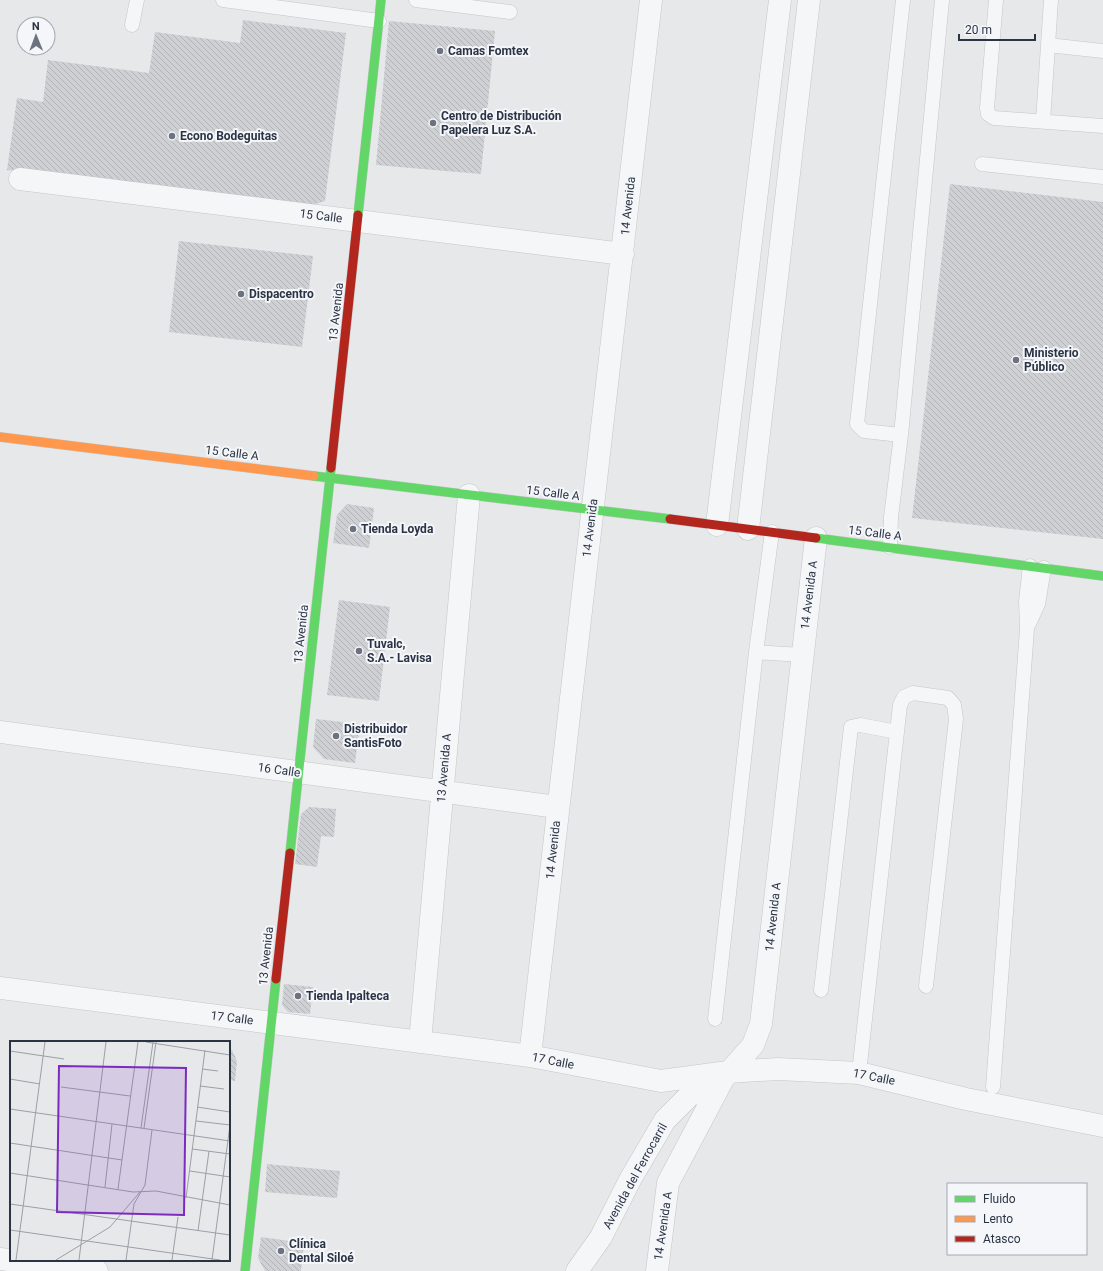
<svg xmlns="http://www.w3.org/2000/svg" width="1103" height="1271" viewBox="0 0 1103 1271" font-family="Roboto,sans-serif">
<defs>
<pattern id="building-back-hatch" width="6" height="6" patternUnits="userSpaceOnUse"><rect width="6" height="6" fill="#ced0d3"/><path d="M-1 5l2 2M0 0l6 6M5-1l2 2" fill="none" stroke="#b1b3b6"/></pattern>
</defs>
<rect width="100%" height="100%" fill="#e6e8ea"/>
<path fill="url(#building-back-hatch)" d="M243,20l103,13 -21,168 -23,7 -295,-38 10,-72 26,4 5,-42 101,13 6,-41 85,11z
M389,21l106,10 -14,143 -105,-9z
M950,184l153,18v337l-191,-21z
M179,241l134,15 -11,91 -133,-15z
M347,504l27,4 -5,40 -36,-5 4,-28z
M339,600l51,7 -11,94 -52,-6z
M316,719l44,5 -5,39 -31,-4 -11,-12z
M309,807l27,2 -2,28 -13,-1 -4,31 -22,-3 6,-50z
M284,984l29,3 -3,27 -22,-2 -6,-7z
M229,1050h3l5,11 -2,20 -6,-1z
M267,1164l73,7 -3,27 -72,-6z
M261,1237l43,6 -3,28h-36l-7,-13z"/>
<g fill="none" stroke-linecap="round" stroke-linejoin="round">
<g stroke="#c4c6c8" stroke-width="15">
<path id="lane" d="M223,0l156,21
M416,0l94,12
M996,0l-9,108 1,6 6,4 109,8
M132,25l5,-25
M1048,45l55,6
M1043,121l8,-121
M982,164l121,13
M901,435l-37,-4 -7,-7 46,-424
M890,547l1,-30 10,-82 41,-435
M1029,624l9,-20 6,-36
M756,652l16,-120
M821,990l30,-263 9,-2 37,7
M715,1019l41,-367 46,3
M859,1073l41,-368 4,-8 9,-4 35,5 6,7 2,14 -30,267
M993,1087l34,-458 -1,-28 4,-35"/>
</g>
<g stroke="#c4c6c8" stroke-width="23">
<path id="street" d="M20,179l603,75
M717,525l63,-525
M748,529l61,-529
M0,732l557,75
M0,988l530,68 131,25 67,-9 50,-3 81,4 107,26 137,27
M420,1042l49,-547
M530,1056l121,-1056
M0,1259l97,12
M577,1271l24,-34 30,-59 34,-58 24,-24 34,-17
M657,1271l11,-88 55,-104 30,-34 8,-21 55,-486"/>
</g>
<g stroke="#c4c6c8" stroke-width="10">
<path id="fast" d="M358,215l23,-215
M314,476l356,43
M816,538l287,38
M290,853l41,-385
M245,1271l31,-292"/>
</g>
<g stroke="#c4c6c8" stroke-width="10">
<path id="slow" d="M0,437l314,39"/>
</g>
<g stroke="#c4c6c8" stroke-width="10">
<path id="jam" d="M331,468l27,-253
M670,519l146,19
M276,979l14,-126"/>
</g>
<use href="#lane" stroke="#f5f6f7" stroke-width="14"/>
<use href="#street" stroke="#f5f6f7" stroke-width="22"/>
<use href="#fast" stroke="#63d668" stroke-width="9"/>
<use href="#slow" stroke="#ff974d" stroke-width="9"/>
<use href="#jam" stroke="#b3261e" stroke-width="9"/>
</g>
<g fill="#6c737f" stroke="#f4f6f9" stroke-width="1.5">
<circle cx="440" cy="51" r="4"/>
<circle cx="433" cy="123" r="4"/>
<circle cx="172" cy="136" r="4"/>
<circle cx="241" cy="294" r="4"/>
<circle cx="1016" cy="360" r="4"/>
<circle cx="353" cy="529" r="4"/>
<circle cx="359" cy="651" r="4"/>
<circle cx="336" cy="736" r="4"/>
<circle cx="298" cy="996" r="4"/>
<circle cx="281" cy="1251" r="4"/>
</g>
<g text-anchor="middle" stroke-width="4" stroke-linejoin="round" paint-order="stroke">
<g font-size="12" font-weight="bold" fill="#2b3445" stroke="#f4f6f9" text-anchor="start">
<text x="448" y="55">Camas Fomtex</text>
<text x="441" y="120">Centro de Distribución<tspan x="441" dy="14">Papelera Luz S.A.</tspan></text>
<text x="180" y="140">Econo Bodeguitas</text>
<text x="249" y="298">Dispacentro</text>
<text x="1024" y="357">Ministerio<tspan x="1024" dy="14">Público</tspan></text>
<text x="361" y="533">Tienda Loyda</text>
<text x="367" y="648">Tuvalc,<tspan x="367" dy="14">S.A.- Lavisa</tspan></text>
<text x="344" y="733">Distribuidor<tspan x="344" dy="14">SantisFoto</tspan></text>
<text x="306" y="1000">Tienda Ipalteca</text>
<text x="289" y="1248">Clínica<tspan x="289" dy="14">Dental Siloé</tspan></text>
</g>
<g font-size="12" fill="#2b3445" stroke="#f4f6f9">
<text transform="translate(628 206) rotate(-84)" y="4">14 Avenida</text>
<text transform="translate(321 216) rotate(7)" y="4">15 Calle</text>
<text transform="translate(336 312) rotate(-84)" y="4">13 Avenida</text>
<text transform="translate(232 453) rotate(7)" y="4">15 Calle A</text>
<text transform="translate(553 493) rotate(7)" y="4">15 Calle A</text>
<text transform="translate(590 528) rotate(-83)" y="4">14 Avenida</text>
<text transform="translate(875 533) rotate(7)" y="4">15 Calle A</text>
<text transform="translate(809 595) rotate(-83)" y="4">14 Avenida A</text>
<text transform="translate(301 634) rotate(-84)" y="4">13 Avenida</text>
<text transform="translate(444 768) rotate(-85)" y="4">13 Avenida A</text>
<text transform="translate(279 770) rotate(8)" y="4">16 Calle</text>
<text transform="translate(553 850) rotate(-84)" y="4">14 Avenida</text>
<text transform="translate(773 917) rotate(-84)" y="4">14 Avenida A</text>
<text transform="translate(266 956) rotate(-84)" y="4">13 Avenida</text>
<text transform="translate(232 1018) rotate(7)" y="4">17 Calle</text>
<text transform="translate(553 1061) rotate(11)" y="4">17 Calle</text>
<text transform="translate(874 1077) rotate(11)" y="4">17 Calle</text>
<text transform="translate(635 1176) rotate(-61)" y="4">Avenida del Ferrocarril</text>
<text transform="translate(663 1226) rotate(-82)" y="4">14 Avenida A</text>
</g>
</g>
<g transform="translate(10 1041)">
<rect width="220" height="220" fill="#e6e8ea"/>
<path fill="none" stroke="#9ba0a8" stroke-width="1" d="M136,1l84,13M0,10l54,8M192,28l16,2M0,38l30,5M190,45l24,3M51,46l69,9M187,66l33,5M0,68l220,32M186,80l34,4M131,87l12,-86M134,87l12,-86M0,102l112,17M182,108l38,5M180,130l40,6M0,132l123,19 23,-1 74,14M95,146l7,-63M108,148l20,-147M176,157l19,-148M0,163l220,31M0,189l210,30M188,190l11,-80M6,219l29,-218M46,219l54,-33 30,-35M69,219l27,-218M116,219l8,-56 11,-19 7,-55M162,219l6,-43M202,219l18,-135"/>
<path fill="#7b2cbf" fill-opacity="0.15" stroke="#7b2cbf" stroke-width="2" d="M49,25l127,2 -2,147 -127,-3z"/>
<rect width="220" height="220" fill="none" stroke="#2b3445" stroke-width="2"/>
</g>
<rect x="947" y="1183" width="140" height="72" fill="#f4f6f9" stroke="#a4a8b1"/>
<rect x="955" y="1196" width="20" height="6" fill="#63d668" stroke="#a4a8b1"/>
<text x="983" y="1203" font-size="12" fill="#2b3445">Fluido</text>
<rect x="955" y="1216" width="20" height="6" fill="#ff974d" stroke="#a4a8b1"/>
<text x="983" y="1223" font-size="12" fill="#2b3445">Lento</text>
<rect x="955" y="1236" width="20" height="6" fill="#b3261e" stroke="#a4a8b1"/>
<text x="983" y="1243" font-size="12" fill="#2b3445">Atasco</text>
<g transform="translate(36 36) rotate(359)"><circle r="19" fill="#f4f6f9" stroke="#a4a8b1"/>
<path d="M0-3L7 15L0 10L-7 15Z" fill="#6c737f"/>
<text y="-6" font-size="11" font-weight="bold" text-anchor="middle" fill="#2b3445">N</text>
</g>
<path d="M959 34v6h76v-6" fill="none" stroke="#2b3445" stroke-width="2"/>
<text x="965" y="34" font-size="12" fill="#2b3445" stroke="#f4f6f9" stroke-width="3" paint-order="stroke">20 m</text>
</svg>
